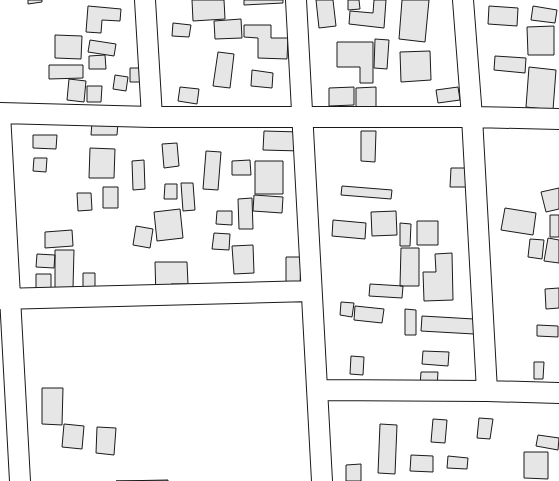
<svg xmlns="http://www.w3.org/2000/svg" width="559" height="481" viewBox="0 0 559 481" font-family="Mulish,sans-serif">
<rect width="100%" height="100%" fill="#fff"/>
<path fill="#e6e6e6" stroke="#1a1a1a" d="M28,0h14v2l-14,2z
M192,0h32l1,19 -32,2z
M244,0h39v3l-39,2z
M316,0h17l3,26 -17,2z
M348,0h11l1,9 -12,1z
M374,0h12l-2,28 -35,-4 1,-13 23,2z
M402,0h27l-4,42 -26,-3z
M88,6l33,3 -1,12 -18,-1 -1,13 -15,-1z
M489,6l29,2 -1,18 -29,-2z
M533,6l24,4 -2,13 -24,-3z
M241,19l1,19 -27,1 -1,-18z
M173,23l18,2 -2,12 -17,-1z
M244,25h27v13h17l-1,21 -29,-1v-20l-14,-1z
M554,26v29h-26l-1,-28z
M55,35l27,1 -1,23 -26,-1z
M375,39l14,1 -2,29 -13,-1z
M90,40l26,4 -2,12 -26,-4z
M337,42h36v41h-13v-16h-23z
M430,51l1,29 -30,2 -1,-30z
M218,52l16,2 -4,34 -17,-2z
M105,55l1,14h-17v-13z
M495,56l31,2 -1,15 -31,-3z
M49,65h34v13l-34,1z
M529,67l27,3 -3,40 -27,-3z
M130,68h15v14h-15z
M252,70l21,3 -1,15 -21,-2z
M115,75l13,2 -2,14 -13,-2z
M69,79l17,2 -2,21 -17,-2z
M87,86h15l-1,16h-14z
M180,87l19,2 -2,15 -19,-3z
M354,87v18l-25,1v-18z
M376,87v20h-20v-19z
M458,87l2,13 -22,3 -2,-13z
M92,122l26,1 -1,12h-26z
M264,131l37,1v19l-38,-1z
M361,131h15l-1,31 -14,-1z
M33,135h24l-1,14 -23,-1z
M177,143l2,23 -15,2 -2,-24z
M90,148l25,1 -1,29h-25z
M206,151l15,1 -3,38 -15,-1z
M34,158h13l-1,14 -13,-1z
M144,160l1,29 -12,1 -1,-29z
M250,160l1,15h-19v-14z
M255,161h28v33h-28z
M451,168h16l-1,19h-16z
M181,183h12l2,27 -12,1z
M165,184h12v15h-13z
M342,186l50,4 -1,9 -50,-4z
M103,187h15v21h-15z
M559,188v21l-13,3 -5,-20z
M77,193h14l1,17 -14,1z
M254,195l29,2 -1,16 -29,-2z
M252,198l1,31h-14l-1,-30z
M505,208l31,5 -3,22 -32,-5z
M180,209l3,29 -26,3 -3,-29z
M217,211h15v14l-16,-1z
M396,211l1,24 -25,1 -1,-24z
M550,215h9v22h-9z
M333,220l33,3 -1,16 -33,-3z
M417,221h21v24h-21z
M400,223l11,1 -1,22h-10z
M136,226l17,3 -3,19 -17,-3z
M72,230l1,16 -28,2v-16z
M214,233l16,1 -1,16 -17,-1z
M548,238l11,2v23l-15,-2z
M530,239l14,1 -2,19 -14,-2z
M253,245l1,28 -20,1 -2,-28z
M401,248h18v38h-19z
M55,250h19l-1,38h-18z
M452,253l1,47 -29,1 -1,-29h13l-1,-18z
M37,254l18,1 -1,13 -18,-1z
M286,257h15l-1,29 -14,-1z
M155,262h32l1,22h-17v14h-15z
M83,273h12v14h-12z
M36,274h15v20l-15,1z
M370,284l33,2 -1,12 -33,-2z
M559,288v20l-13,1 -1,-20z
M341,302l13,1 -2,14 -12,-2z
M355,306l29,3 -2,14 -28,-3z
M405,309l11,1v25h-11z
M422,316l52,3v15l-53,-3z
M537,325l21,1v11l-21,-1z
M423,351l26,1 -1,14 -26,-2z
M351,356l13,1 -1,18 -13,-1z
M534,362h10l-1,17h-9z
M421,372h17l-1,15 -17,-1z
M42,388h21l-1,37 -20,-1z
M479,418l14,1 -3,20 -13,-1z
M433,419l14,1 -2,23 -14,-1z
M64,424l20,2 -2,23 -20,-2z
M380,424l17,1 -2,49 -17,-1z
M97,427l19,1 -2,27 -18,-2z
M538,435l21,3 -1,12 -22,-4z
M524,452h24v27l-24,-1z
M411,455l22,1v16l-23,-1z
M448,456l20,2 -1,11 -20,-1z
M361,464v17h-15v-16z
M168,480v1h-52z"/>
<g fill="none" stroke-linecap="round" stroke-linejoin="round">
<g stroke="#1a1a1a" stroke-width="22">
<path id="street" d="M145,0l7,117
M296,0l26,481
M463,0l9,117 15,274
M0,113l152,4h320l87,2
M0,113l20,368
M0,299l311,-8
M317,390l170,1 72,2"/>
</g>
<use href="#street" stroke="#fff" stroke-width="20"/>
</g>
</svg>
